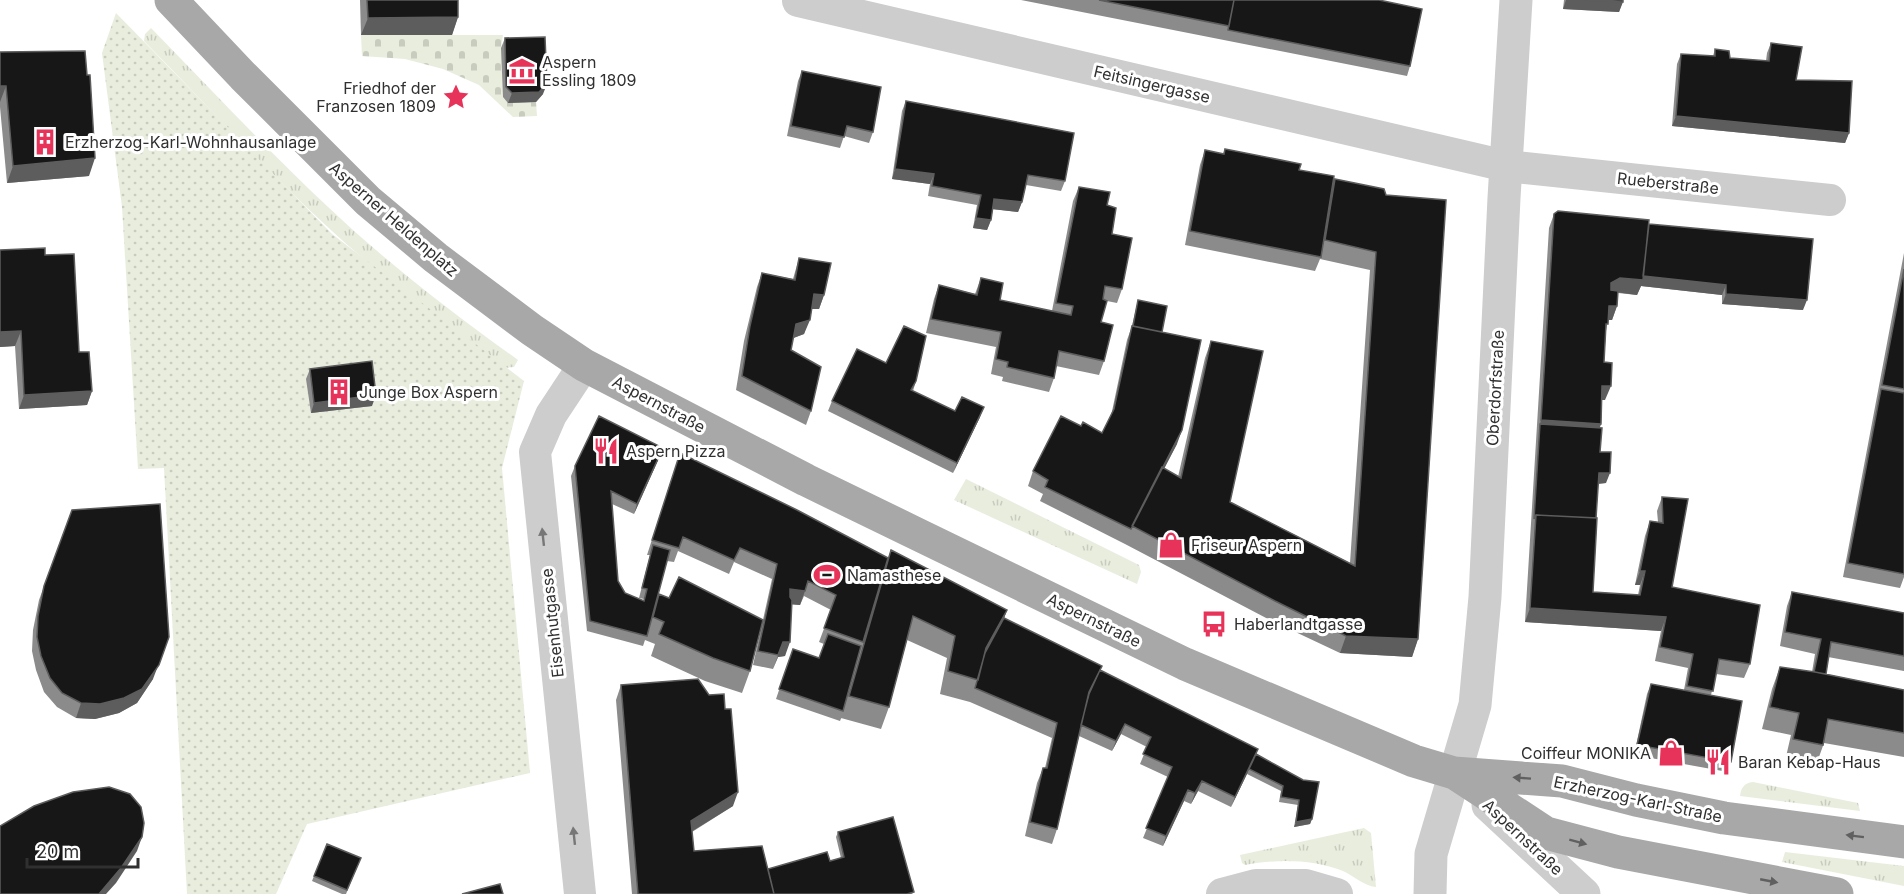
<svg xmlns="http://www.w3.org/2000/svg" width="1904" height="894" viewBox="0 0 1904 894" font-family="Inter,sans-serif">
<defs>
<pattern id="grass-tufts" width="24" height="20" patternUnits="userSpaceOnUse" patternTransform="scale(1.5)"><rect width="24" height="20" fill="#e8edde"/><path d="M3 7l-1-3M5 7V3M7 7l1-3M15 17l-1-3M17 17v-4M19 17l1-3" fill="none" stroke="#c7ccbf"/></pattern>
<pattern id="cemetery-stones" width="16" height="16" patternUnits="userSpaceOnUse" patternTransform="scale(1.5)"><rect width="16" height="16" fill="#e8edde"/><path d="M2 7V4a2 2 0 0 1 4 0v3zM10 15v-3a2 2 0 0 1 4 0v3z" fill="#c7ccbf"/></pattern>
<pattern id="park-dots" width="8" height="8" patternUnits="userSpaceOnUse" patternTransform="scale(1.5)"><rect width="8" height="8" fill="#e8edde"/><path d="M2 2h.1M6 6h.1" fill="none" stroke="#c7ccbf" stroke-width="1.8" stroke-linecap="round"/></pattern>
</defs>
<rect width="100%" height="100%" fill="#fff"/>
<path fill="url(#grass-tufts)" d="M151,28c58,59 115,121 176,178 59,56 124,106 191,154l-4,7 -10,1c-44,-34 -90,-67 -133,-103 -82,-68 -153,-149 -227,-224l1,-7z
M966,479l173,86 2,7 -4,12 -183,-84z
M1753,782l105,21 2,8 -120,-15c1,-8 4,-13 13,-14z
M1364,828l7,5 5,54c-12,-1 -22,-11 -33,-16 -31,-12 -66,-12 -98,-6l-3,-2 -2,-8z
M1785,852l119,14v20l-122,-24z"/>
<path fill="url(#cemetery-stones)" d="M361,35h142l-2,13 8,55 27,-1 1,14 -24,1 -34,-32 -36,-16 -38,-10 -43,-3z"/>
<path fill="url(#park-dots)" d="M116,13l216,221 192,147 -22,87 28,305 -223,51 -31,70h-89l-23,-426 -26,1 -16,-262 -20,-154z"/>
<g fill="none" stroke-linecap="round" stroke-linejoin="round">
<path stroke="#cdcdcd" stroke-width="32" d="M798,1l708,165 324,34
M580,894l-45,-442 16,-37 33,-50
M1222,894l34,-9h50l31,9"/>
<path stroke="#cdcdcd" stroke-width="33" d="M1488,805l96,89
M1430,894l1,-40 44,-149 10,-108 19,-399 12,-198"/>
<path stroke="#a8a8a8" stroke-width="33" d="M171,0l72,76 125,125 68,57 96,72 52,35 222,115 113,55 266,129 229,97 40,12 108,8 74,19 88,18 180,24
M1456,774l90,59 72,19 219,42"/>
</g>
<path fill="#8b8b8b" d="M360,0h98v17l-6,18h-91z
M1021,0h358l31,66 -3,10z
M1564,0h59l-4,12 -56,-3z
M505,38l38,56 -7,8 -28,1 -5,-6 -2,-49z
M1771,43l25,37 53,53 -4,10 -173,-17 5,-62 4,-10 32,2 2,-7 15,9 36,3 1,-8z
M0,52l89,124 -82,7 -7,-76z
M802,71l71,61 -4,11 -25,-7 -4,12 -53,-12 11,-55z
M906,101l159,80 -4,10 -35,-6 -4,17 -4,10 -25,-3 -2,11 -4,10 -14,-2 4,-23 -49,-9 2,-12 -38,-5 10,-68z
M1225,149l74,21 34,14 2,-5 49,10 34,450 -6,18 -72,-4 -72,-34 -143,-75 -85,-43 3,-7 -15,-8 5,-15 48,-45 21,7 9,-17 16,-76 5,-14 6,-26 24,32 15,112 -13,24 14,9 27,-119 6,-17 19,161 120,61 20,-293 -50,-11 -5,12 -130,-26 15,-80 5,-15 18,4z
M1079,187l28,18 15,84 -5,14 -10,-2 -6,21 3,39 -5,14 -43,-9 -2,12 -5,14 -47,-11 1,-4 -12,-3 5,-27 -70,-14 8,-34 5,-14 36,9 6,-16 19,22 52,11 21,-110z
M1554,214l95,10 154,86 -81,-6v-9l-81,-9 -4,9 -19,-2 -1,13 -5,14h-4l-2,11 -2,31 1,38h-3l-1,24 -2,4 1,24 6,31 -8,1 -2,34 -3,74 45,3 2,-10h-5l10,-49 5,-15 8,1 -1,-11 5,-14 10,90 78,77 -6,14 -28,-4 -5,21 20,67 -3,10 -94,-17 13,-61 4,-10 33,6 4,-22 -33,-7 6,-30 -136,-9 24,-394z
M0,250l45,5 47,136 -5,14 -68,4 -4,-63 -15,1z
M1904,253v324l-4,11 -57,-11z
M799,258l25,37 -5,14h-7l-8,25 -11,4 -2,12 20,61 -5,14 -70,-35 8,-49 13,-54 5,-14 31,6z
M310,369l62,37 -61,7 -5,-34z
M916,381l-3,10 42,20 25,6 -27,56 -125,-62 4,-10z
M680,453l208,105 3,-8 116,60 -3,8 299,162 9,39 -2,5 -16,3 4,-22 -19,-3 2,-11 -34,-17 -16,33 -33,-16 -7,13 -7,-3 -21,45 -20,-8 25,-61 -28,-13 7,-17 -26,-13 -9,17 -33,-15 -22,93 -5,15 -27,-8 12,-53 6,-15h2l7,-30 -82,-36 -30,-8 7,-36 -40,-18 -18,67 -8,22 -40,-11 1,-2 -2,5 -64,-22 17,-50 26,9 5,-14 -5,-2 12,-32 -27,-14 -4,9 -8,-1 -7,52 -7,1 -5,12 -20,-4 19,-86 -38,-17 -5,12 -51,-23 -4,11 -7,-1 -12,45 4,-12 91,77 -8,22 -37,-12 -54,-25 4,-12 -10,-4 -2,6 -56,-15 -16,-155 4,-10 84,-8 -25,56 -22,-10 6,77 7,12 18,8 1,-2 -5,-1 11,-43h-3z
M72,510l81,169 -16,24 -18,10 -24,6 -19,-1 -19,-11 -13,-15 -8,-22 -4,-19 1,-21 6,-30z
M1792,592l112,21v58l-76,-14 -2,17 78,16v67l-80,-14 -9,25 -30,-7 6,-26 -29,-6 10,-40 8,-22 32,5 3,-18 -35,-8 7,-40z
M621,685l112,121 -41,26 2,19 74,18 62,-8 11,-3 -5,-21 2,-5 75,62h-281l-16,-194z
M327,844l34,14 -15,36h-4l-30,-13z"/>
<path fill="#5d5d5d" d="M1566,0h16l41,2 -4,10 -56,-3z
M458,17l-6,18h-91l7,-17z
M547,84l-4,10 -7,8 -28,1 4,-10z
M0,86h6l-6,16z
M1676,116l173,17 -4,10 -173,-17z
M95,158l-6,18 -82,7 6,-17z
M895,169l39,5 -4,10 -38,-5z
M994,199l28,3 -4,10 -27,-3z
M976,218l15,2 -4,10 -14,-2z
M1642,276l84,9 -4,10 -81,-9 -4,9 -22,-3 -9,5 5,-14 9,-5z
M814,294l10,1 -5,14h-10z
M1726,294l81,6 -4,10 -81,-6z
M1609,306h8l-5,14h-8z
M810,320l-6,14 -13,5 5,-15z
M21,331l-6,15 -15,1v-15z
M1602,386h9l-6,14h-8z
M92,391l-5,14 -68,4 5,-14z
M376,395l-4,11 -61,7 3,-10z
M984,407l-4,10 -27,56 4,-10z
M1541,420l60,4 -5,15 -56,-15z
M1182,430l-5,14 -43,83 -2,-1z
M663,448l-4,10 -25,56 3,-10z
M1599,473h11l-4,10 -11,1z
M1640,571h5l-5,14h-5z
M790,589l15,2 -5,14 -15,-1z
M1530,608l136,9 -5,14 -136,-9z
M1007,610l-8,23 -18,32 5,-17z
M1346,636l72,3 -6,18 -72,-4z
M169,637l-16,42 -16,24 -18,10 -24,6 -19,-1 5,-15z
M783,642h7l-5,14 -7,1 -5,12z
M1125,724l-4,10 -9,17 4,-10z
M1258,749l-4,10 -23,48 4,-10z
M1202,781l-4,10 -7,13 4,-11z
M1188,790l-4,11 -21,45 3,-10z
M738,792l-5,14 -47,29 5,-14z
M1312,819l-2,5 -16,3 2,-5z
M142,837l-5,14 -21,32 -10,11h-7z"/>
<path fill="#171717" stroke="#5d5d5d" stroke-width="1.5" d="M367,0h91v17l-90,1z
M1099,0h135l-5,26z
M1234,0h145l43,9 -12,57 -182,-36z
M1582,0h41v2z
M545,37l2,47 -8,8 -27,1 -6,-6 -1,-49z
M1771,43l31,4 -6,33 56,1 -3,52 -173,-17 5,-62 34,2v-7l14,2 1,7 39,3z
M85,51l2,24h3l5,83 -82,8 -7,-80h-6v-34z
M802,71l79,16 -8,45 -26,-6 -3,11 -53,-11z
M906,101l168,32 -9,48 -37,-6 -6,27 -28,-3 -3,21 -15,-2 5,-23 -49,-9 2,-12 -39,-5z
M1225,149l76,15 -2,6 35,6 -13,81 -131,-26 15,-81 19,4z
M1335,179l49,10 2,6 60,5 -28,439 -72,-3 -71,-35 -143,-75 30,-59 19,11 30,-137 52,10 -33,151 125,64 21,-314 -51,-12z
M1079,187l31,5 -3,13 9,3 -4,26 20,4 -10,51 -17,-3 -2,13 4,2 -6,21 12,3 -9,36 -45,-10 -5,27 -47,-11 1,-5 -12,-3 5,-27 -70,-13 8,-34 38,10 4,-17 22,5 -3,17 71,15 2,-9 -17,-3z
M1558,211l91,9 -6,60 -23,-2 -9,5v7l7,1 -1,15h-8l-1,18h-2l-2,38 8,1 -1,23h-9l-1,38 -60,-4 13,-206z
M1649,224l164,15 -6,61 -81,-6v-9l-83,-9z
M45,248v7l29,-1 5,98h10l3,39 -68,4 -3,-64 -21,1v-82z
M799,258l32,5 -7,32 -10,-1 -4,26 -14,4 -5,26 30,17 -10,44 -69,-35 8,-50 12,-53 33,7z
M1904,269v120l-22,-4z
M1138,300l29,6 -5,26 -29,-6z
M904,326l22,10 -10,45 -5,9 44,21 7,-14 22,10 -27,56 -125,-62 25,-52 29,14z
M1132,326l69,14 -19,90 -51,99 -86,-42 3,-7 -15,-9 28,-55 20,10 2,-4 19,11 12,-24z
M372,361l4,34 -62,8 -4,-34z
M1881,389l23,4v181l-56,-11z
M599,416l64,32 -26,56 -26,-13 7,90 7,12 19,8 3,-12 -5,-1 11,-43 17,5 -23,86 -57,-15 -15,-155z
M1540,424l62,4 -2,24h11l-1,21h-11l-3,45 -60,-3 -2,4z
M680,453l117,57 91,48 -25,84 -39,-14 12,-33 -28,-14 -3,10 -15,-2v8l2,3 -2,42h-7l-5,13 -20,-4 19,-87 -37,-16 -6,12 -51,-23 -4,11 -27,-8z
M1662,497l26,2 -16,88 88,18 -10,59 -31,-5 -6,32 -26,-5 6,-32 -33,-7 6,-30 -136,-9 6,-93 61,3 -4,74 47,3 5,-24h-5l10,-50 13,2z
M160,504l9,133 -10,28 -17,24 -18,9 -24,6 -19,-1 -19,-10 -12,-15 -9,-22 -4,-19 1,-21 6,-30 28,-76z
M891,550l116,60 -21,38 -8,32 -30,-9 7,-35 -42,-20 -24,91 -40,-11z
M679,577l84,43 -13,51 -37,-13 -54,-24 5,-12 -11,-5 6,-23 10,4z
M1792,592l112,21v43l-73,-14 -5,32 -12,-2 7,-33 -36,-7z
M1004,618l98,48 -13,26 -32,137 -27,-7 13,-54h4l10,-45 -82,-35 10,-35z
M828,634l33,12 -18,65 -64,-22 14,-40 26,9z
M1780,667l35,5 89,18v43l-76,-14 -5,26 -30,-6 6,-26 -29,-6z
M1100,670l158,79 -23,48 -33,-16 -7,12 -7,-3 -22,46 -20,-8 26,-61 -29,-13 8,-17 -26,-13 -9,17 -35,-16 8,-31z
M698,679l11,16 15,-1 1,15h6l7,83 -47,29 3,30 68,-5 12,48h-136l-17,-209z
M1651,684l91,17 -11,61 -94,-17z
M1256,754l47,26 16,2 -7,37 -16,3 3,-22 -18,-3 2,-11 -34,-17z
M109,787l21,7 11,13 3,16 -2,14 -21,31 -22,26h-99v-68l34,-20 39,-14z
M893,817l21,75 -7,2h-133l-6,-25 59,-17 3,9 14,-4 -6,-25z
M327,844l34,14 -14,32 -33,-14z
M500,884l3,10h-41z"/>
<defs><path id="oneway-solid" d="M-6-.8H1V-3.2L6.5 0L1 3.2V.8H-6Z" transform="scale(1.5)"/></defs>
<g fill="#777">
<use href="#oneway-solid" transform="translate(543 537) rotate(-96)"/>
<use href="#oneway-solid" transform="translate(574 836) rotate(-96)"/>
</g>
<g fill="#606060">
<use href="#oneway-solid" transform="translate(1522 778) rotate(-176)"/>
<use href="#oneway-solid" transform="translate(1855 836) rotate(-173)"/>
<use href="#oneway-solid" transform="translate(1578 842) rotate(15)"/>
<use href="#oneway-solid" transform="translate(1769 881) rotate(11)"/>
</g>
<defs>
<g id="museum-bare" transform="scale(2.07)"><path d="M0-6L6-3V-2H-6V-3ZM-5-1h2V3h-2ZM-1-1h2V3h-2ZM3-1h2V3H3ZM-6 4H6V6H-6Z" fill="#e73359" stroke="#fff" stroke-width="2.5" paint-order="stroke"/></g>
<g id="sight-bare" transform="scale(2.07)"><path d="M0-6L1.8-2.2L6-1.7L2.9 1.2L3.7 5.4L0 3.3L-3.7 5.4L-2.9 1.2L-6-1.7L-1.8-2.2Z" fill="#e73359" stroke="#fff" stroke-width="2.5" paint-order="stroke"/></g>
<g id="building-bare" transform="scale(2.07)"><path d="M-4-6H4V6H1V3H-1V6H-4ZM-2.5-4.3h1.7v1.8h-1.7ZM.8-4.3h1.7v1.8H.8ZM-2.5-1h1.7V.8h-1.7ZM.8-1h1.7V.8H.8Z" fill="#e73359" stroke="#fff" stroke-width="2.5" paint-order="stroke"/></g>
<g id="restaurant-bare" transform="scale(2.07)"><path d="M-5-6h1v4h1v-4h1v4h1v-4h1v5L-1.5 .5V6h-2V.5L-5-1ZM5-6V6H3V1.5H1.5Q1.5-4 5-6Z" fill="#e73359" stroke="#fff" stroke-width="2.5" paint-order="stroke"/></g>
<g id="shop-bare" transform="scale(2.07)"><path d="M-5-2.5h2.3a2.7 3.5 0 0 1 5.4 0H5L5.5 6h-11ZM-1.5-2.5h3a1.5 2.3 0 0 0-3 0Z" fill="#e73359" stroke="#fff" stroke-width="2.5" paint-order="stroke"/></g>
<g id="stadium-bare" transform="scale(2.07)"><path d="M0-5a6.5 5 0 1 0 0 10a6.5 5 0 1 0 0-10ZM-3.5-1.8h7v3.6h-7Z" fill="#e73359" stroke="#fff" stroke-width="2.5" paint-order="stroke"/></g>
<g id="bus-bare" transform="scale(2.07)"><path d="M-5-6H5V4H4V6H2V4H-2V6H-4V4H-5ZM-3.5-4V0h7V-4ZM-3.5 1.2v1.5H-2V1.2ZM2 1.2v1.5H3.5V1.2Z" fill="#e73359" stroke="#fff" stroke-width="2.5" paint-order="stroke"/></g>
</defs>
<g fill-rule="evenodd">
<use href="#museum-bare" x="522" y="71"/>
<use href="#sight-bare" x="456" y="97"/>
<use href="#building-bare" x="45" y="142"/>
<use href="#building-bare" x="339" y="392"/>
<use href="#restaurant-bare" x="606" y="451"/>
<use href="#shop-bare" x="1171" y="545"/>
<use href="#stadium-bare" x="827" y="575"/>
<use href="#bus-bare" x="1214" y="624"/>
<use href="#shop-bare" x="1671" y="753"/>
<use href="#restaurant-bare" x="1718" y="762"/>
</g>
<g text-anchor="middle" stroke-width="6" stroke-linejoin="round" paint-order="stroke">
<g font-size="16" fill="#303030" stroke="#fff" text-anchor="start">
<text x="542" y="68">Aspern<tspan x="542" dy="18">Essling 1809</tspan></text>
<text x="436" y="94" text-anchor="end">Friedhof der<tspan x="436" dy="18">Franzosen 1809</tspan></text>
<text x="65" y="148">Erzherzog-Karl-Wohnhausanlage</text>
<text x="359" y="398">Junge Box Aspern</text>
<text x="626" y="457">Aspern Pizza</text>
<text x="1191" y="551">Friseur Aspern</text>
<text x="847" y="581">Namasthese</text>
<text x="1234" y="630">Haberlandtgasse</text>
<text x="1651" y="759" text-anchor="end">Coiffeur MONIKA</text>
<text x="1738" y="768">Baran Kebap-Haus</text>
</g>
<g font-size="16" fill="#303030" stroke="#fff">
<text transform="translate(1152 84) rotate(13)" y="6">Feitsingergasse</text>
<text transform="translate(1668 183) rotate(6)" y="6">Rueberstraße</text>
<text transform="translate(394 219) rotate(41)" y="6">Asperner Heldenplatz</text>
<text transform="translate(1495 388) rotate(-87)" y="6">Oberdorfstraße</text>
<text transform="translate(659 404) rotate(28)" y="6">Aspernstraße</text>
<text transform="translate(1094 620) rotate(26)" y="6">Aspernstraße</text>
<text transform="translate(552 623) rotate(-96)" y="6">Eisenhutgasse</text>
<text transform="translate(1638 799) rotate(12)" y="6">Erzherzog-Karl-Straße</text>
<text transform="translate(1523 837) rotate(43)" y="6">Aspernstraße</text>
</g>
</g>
<path d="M27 858v9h111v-9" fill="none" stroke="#303030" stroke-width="3"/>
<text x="36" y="858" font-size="18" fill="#303030" stroke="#ffffff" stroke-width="4.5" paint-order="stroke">20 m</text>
</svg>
